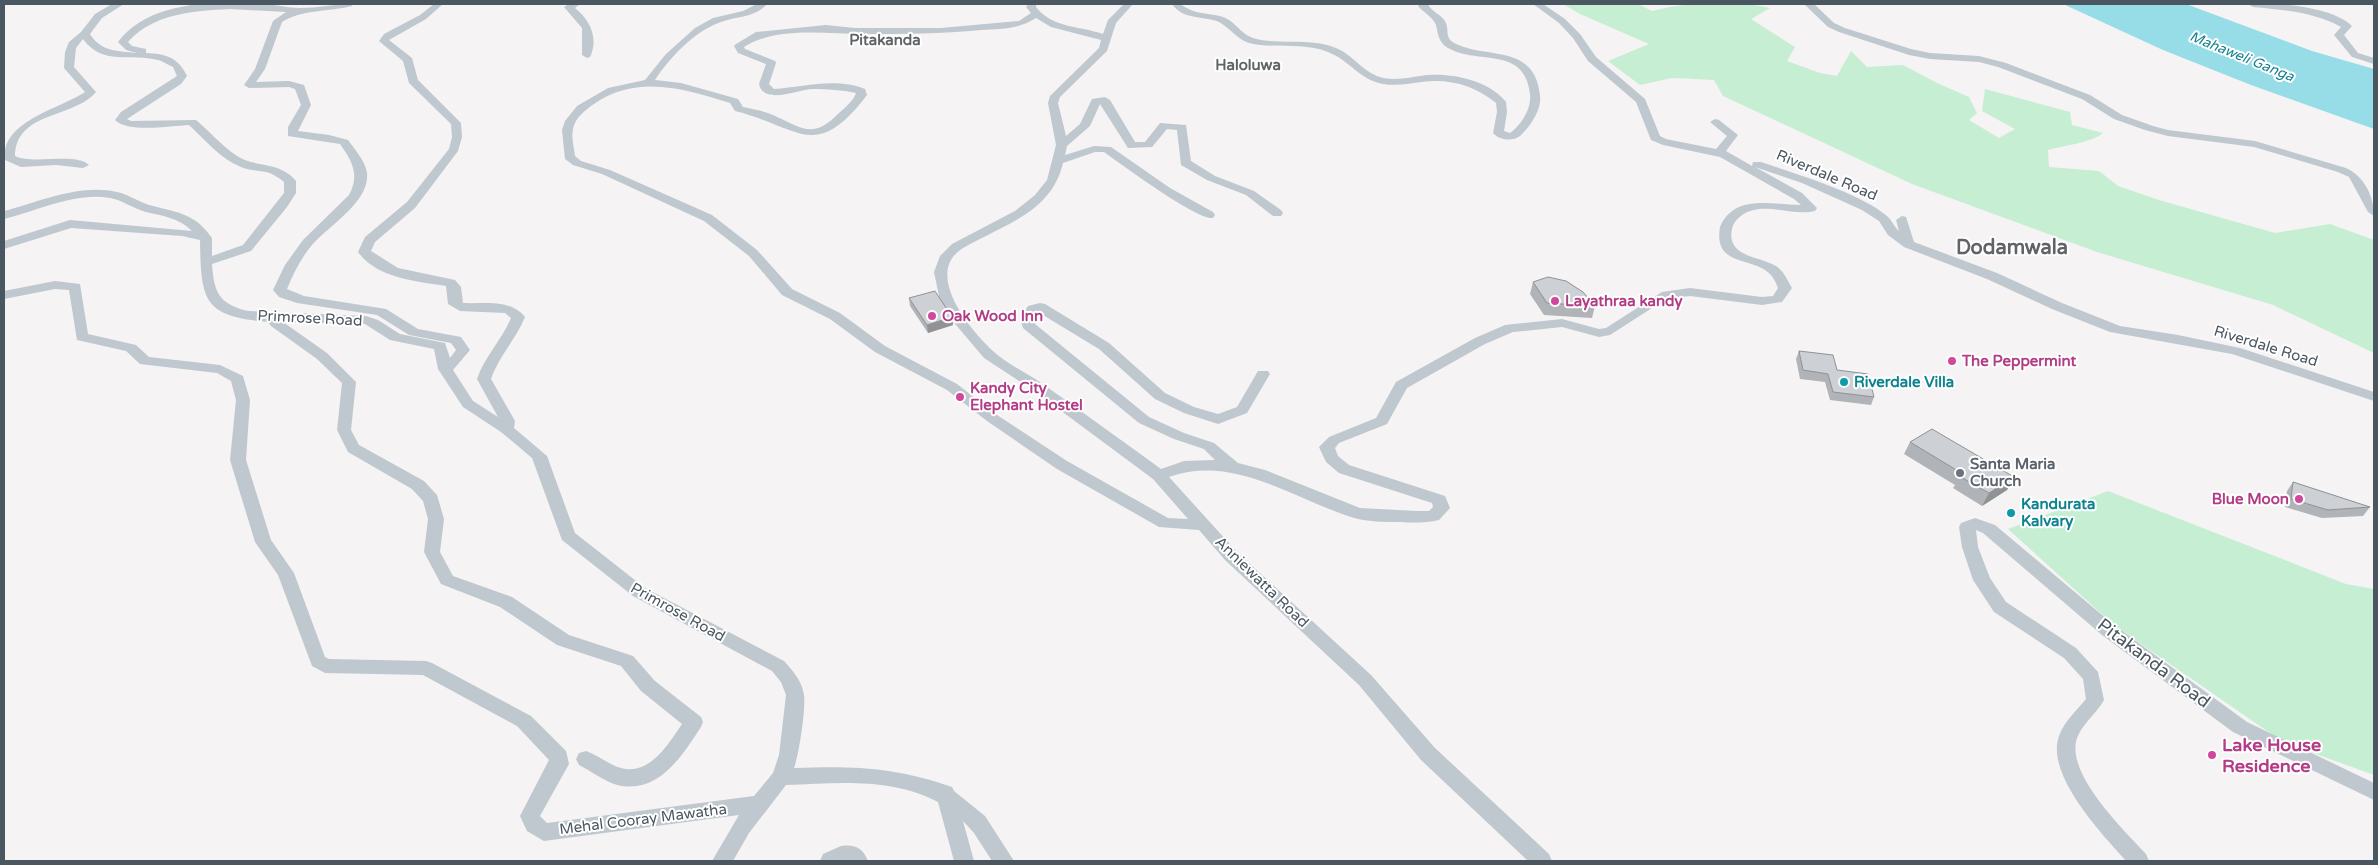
<svg xmlns="http://www.w3.org/2000/svg" width="2378" height="865" viewBox="0 0 2378 865" font-family="'Varela Round',sans-serif">
<rect width="100%" height="100%" fill="#f5f3f3"/>
<path fill="#c6eed2" d="M1563,4h75l14,7c33,-9 85,-11 118,-3l-19,11 44,28 -8,14 33,12 17,3 14,-25 16,16 36,-2 34,18 32,14 8,16 -8,7 30,18 16,-9 -33,-18 3,-22 85,23 2,13 31,8c-12,10 -38,12 -55,17l1,17 50,4 19,15 41,14 116,33 55,-9 44,16v113l-101,-48 -176,-53 -185,-68 -189,-88 -9,-16 -42,-2 -32,7 -32,-24 41,-17 -69,-30z
M2108,491l238,93 28,5v186l-91,-33 -168,-116 -107,-97z"/>
<path fill="#96dde8" d="M2063,4h123l126,47 62,18v60l-123,-44 -88,-35z"/>
<g fill="none" stroke-linecap="round" stroke-linejoin="round">
<path fill="#bfc8ce" fill-rule="evenodd" d="M112,4h12l-22,14 -12,16c11,18 28,17 47,19l-11,-3 -8,-8c31,-41 96,-41 143,-38 13,0 26,4 39,4 18,0 35,-4 53,-4l-1,2c-23,6 -49,3 -70,16l-17,47 -9,13 33,-1 15,4 7,20 -13,26 31,4 19,5c7,10 17,20 19,33 3,29 -39,53 -55,72 -11,13 -19,29 -25,44l17,7 82,13 32,20 43,8 9,13 -17,20 20,31 25,16 -21,-38c8,-23 25,-39 34,-61l-6,-5 -45,-2 -12,-7 -2,-18c-30,-5 -68,-7 -88,-34l7,-15 42,-35 42,-53 3,-12 -1,-13 -42,-41 -6,-22 -24,-20 5,-7 36,-19 14,-11h9l-17,15 -37,21 23,18 6,22 43,43 1,14 -4,14 -43,57 -40,34 -4,9 27,17 57,12 6,7 2,16c21,1 48,-4 62,14 -9,22 -26,39 -34,62l24,42 -1,7 33,28 28,77 70,55 139,73c9,10 18,20 20,34 2,13 -5,60 -10,73 61,-2 100,-1 158,19l2,4 31,25 29,45h-22l-18,-28 -11,-12 11,40h-20l-16,-59c-47,-25 -101,-19 -152,-17l-37,48 -16,28h-21l27,-46 -195,26 -17,-10 -7,-15 29,-56 -32,-34 -94,-51 -98,-2 -13,-7 -34,-91 -23,-33 -25,-82 6,-60 -5,-19 -14,-8 -77,-9 -14,-13 -49,-11 -8,-50 -14,-1 -51,10v-8l51,-10 25,3 8,50 48,11 13,12 71,8 23,11 7,24 -4,60 25,80 23,33 31,84 4,2 97,2 6,2 99,53 35,35 3,13 -29,52 7,7 207,-27 19,-23 6,-18 7,-60 -5,-13 -9,-11 -139,-75 -71,-56 -30,-82 -31,-26 -38,-25 -25,-38 -4,-20 -44,-9 -25,-16 -82,-2 44,31 29,29 -5,48 8,15 65,36 13,14 7,24 -4,33 13,24 59,21 57,38 64,21 22,25 46,36 2,5 -2,5c-19,29 -43,68 -84,58 -13,-4 -26,-14 -38,-20l-3,-6 3,-6 7,-2c12,4 23,14 35,17 29,8 48,-25 61,-44l-41,-33 -20,-25 -64,-21 -57,-38 -59,-23 -17,-32 4,-33 -5,-18 -11,-12 -64,-37 -11,-22 5,-47 -25,-24 -46,-33 -3,-4c-65,-6 -67,-21 -68,-82l-18,-4 -111,-8 -67,21v-8l66,-21 122,11c-13,-13 -29,-15 -46,-19 -12,-3 -24,-12 -36,-14 -36,-6 -72,13 -106,21v-8c34,-9 77,-28 113,-19 13,3 23,11 36,14 27,7 42,8 59,32v18l31,-11 41,-52v-11c-18,-15 -24,-8 -43,-15 -20,-8 -36,-27 -52,-42 -18,1 -62,8 -74,-5l6,-8 56,-36 -4,-9c-5,-2 -10,-6 -15,-7 -27,-7 -56,6 -75,-21l-7,9 -2,19 22,25c-23,27 -80,19 -81,64 18,9 60,-4 74,9l-6,3 -27,-3 -35,2 -16,-7c-5,-39 57,-52 80,-68l-21,-24 1,-16 4,-10 12,-10 14,-18zM230,9l56,3 -13,9 -18,48 -11,16 5,3 40,-1 6,2 6,16 -13,22v9l52,8c12,17 20,31 9,51l-46,45 -18,25 -12,25 6,7 18,6 80,12 32,20 42,8 5,7 -6,8 -5,-15 -45,-9 -22,-14 -12,-4 -118,-5c-29,-7 -34,-18 -36,-47l39,-13 36,-44 9,-14v-12c-16,-20 -40,-13 -59,-25 -15,-10 -28,-25 -41,-36l-65,1 -4,-2 54,-35 6,-8c-9,-19 -21,-22 -41,-23v-4l-14,-3 -4,-4c26,-29 65,-31 102,-33z
M569,4h11l-5,4c15,12 24,30 15,49l-3,1 -5,-3v-27l-18,-21z
M757,4h10c-12,14 -30,12 -46,18 -25,8 -52,36 -66,58l26,3 57,16 5,8c10,2 21,4 30,8 29,13 40,25 66,-2 6,-5 15,-13 17,-20 -13,-3 -30,-4 -43,-4 -15,0 -49,17 -54,-5l7,-20 -28,-11 -4,-7 2,-2 20,-12 70,-7 29,3h86l78,-7 12,-8 -5,-6 2,-3h8v3c16,21 44,19 67,27l5,-14 16,-16h9l-17,19 -9,28 -47,46 -2,6 8,33 14,-12 12,-25 13,-2 5,3 25,42h10l15,-19 26,2 5,36 24,15 39,15 27,19 2,3 -2,3h-8l-27,-21 -39,-15 -26,-15 -4,-35 -10,-1 -15,18 -24,1 -28,-44 -10,22 -23,20 -2,9 29,-9 17,1 59,41 43,24 2,3 -2,3c-15,3 -92,-54 -109,-66h-9l-32,11c-10,42 -44,56 -79,74 -8,4 -17,8 -24,13 -35,26 11,81 33,101 15,14 35,22 51,34 39,27 78,56 117,84l23,-8 31,-1 -11,-11 -30,-10 -35,-16 -116,-95 -3,-9 8,-13 12,-3 5,1 64,39 56,50 29,14 24,7 19,-7 21,-36h10l2,3 -23,39 -29,11 -34,-11 -29,-14 -56,-50 -61,-37 -4,7 1,5 114,93 35,16 30,10 24,20 27,7 95,38 57,3h12l4,-4 -1,-4 -93,-30 -13,-11 -7,-15 10,-10 47,-19 20,-36 79,-44 30,-13 57,-6 37,10 7,-1 56,-36 28,-4 72,9 11,-1 5,-8c-2,-5 -4,-10 -8,-14 -18,-18 -57,-7 -50,-47 14,-34 53,-22 81,-22l-7,-6 -74,-42 -57,-12 -12,-5 -15,-38 -48,-41 -15,-23 -14,-15 -26,-19h10l22,15 15,15 16,23 49,42 15,37 6,3 50,10 11,-13 -17,-14 5,-3 4,1 19,15 -12,16 26,15 1,-4h8c35,12 99,31 126,54 5,4 7,11 12,15l-3,-11 6,-4 4,1 8,25 83,31 65,30 58,23 58,9 62,13 134,44v9l-142,-47 -122,-22 -58,-23 -65,-30 -83,-32 -16,-12 -9,-14 -17,-11 -60,-27 -47,-16 47,26 15,15 -2,3c-21,5 -44,-7 -65,0 -7,2 -17,10 -18,18 -6,28 27,27 44,37 8,5 12,15 16,22l-10,14 -20,3 -72,-9 -24,3 -56,36 -11,2 -37,-10 -49,5 -28,12 -78,44 -20,36 -48,19 -4,5 3,8 11,9 96,31 5,12 -11,12c-12,3 -26,3 -38,2 -17,0 -34,0 -50,-5 -59,-19 -118,-63 -182,-40l68,75 134,123 64,73 114,106 3,7h-24l-107,-101 -62,-75 -134,-125 -26,-30 -40,-3 -102,-58 -70,-48 -40,-31 -72,-38 -45,-33 -48,-24 -33,-39 -45,-35 -102,-47 -29,-9 -8,-6 -3,-29 3,-9 12,-15 31,-18 37,-8 21,-26 29,-26 18,-10 30,-7zM1036,18l15,9 50,13 -2,8 -49,48 -2,7 8,42 -9,35 -12,15 -20,16 -63,33 -12,12 -6,16 6,29 11,18 33,39 49,32 120,89 35,40 -20,-1 -101,-57 -70,-46 -40,-31 -72,-38 -45,-33 -48,-24 -35,-39 -45,-35 -102,-45 -29,-9 -6,-5c-1,-9 -4,-18 -2,-27 2,-11 12,-19 21,-25 43,-30 91,-15 136,-1l5,8c65,16 80,52 132,-16l-2,-6c-29,-12 -62,-2 -91,0l-5,-5 7,-21 -1,-2 -30,-12 -1,-2c33,-21 82,-13 119,-13 40,0 79,0 118,-4 20,-1 38,-1 55,-12z
M1172,4c10,-1 12,4 21,7 11,4 26,2 36,9 9,6 14,15 24,18 27,8 57,-1 83,10 17,7 27,24 44,29 16,5 33,-1 49,-2 24,-2 61,6 77,27l1,10 -3,19 6,2c11,-8 22,-24 20,-39 -6,-51 -55,-27 -85,-48 -7,-6 -7,-13 -9,-21 -2,-7 -13,-13 -18,-19l2,-2h8c2,7 15,11 18,19 3,8 -1,15 8,20 34,17 81,0 86,53 2,13 -10,31 -20,40 -8,6 -21,4 -27,-3l4,-21 -1,-9c-21,-18 -48,-25 -75,-21 -13,2 -25,4 -38,2 -23,-4 -34,-24 -55,-32 -25,-10 -54,-3 -79,-9 -12,-4 -19,-15 -30,-21 -16,-7 -35,-1 -47,-18z
M1804,4h10l20,19 11,5 66,21 19,4 49,3 27,7 84,32 32,20 31,11 15,4 87,11 91,27c18,8 28,28 28,48l-6,-4 -19,-35 -11,-5 -84,-25 -86,-11 -23,-6 -31,-11 -32,-20 -84,-32 -19,-5 -49,-3 -21,-4 -70,-23 -11,-5z
M2248,4c27,-2 84,2 104,22l-8,9 14,18 16,5v6l-22,-7 -18,-22 7,-8c-27,-15 -58,-17 -88,-20z
M1975,518l20,7 119,100 133,97 127,61v17l-141,-68 -131,-97 -119,-102 -7,-3 2,17 12,31 16,24 70,46 22,24 6,28c-7,13 -22,24 -27,38 -12,36 47,92 69,116l3,7h-23c-23,-26 -81,-86 -67,-125 5,-14 17,-25 27,-37l-3,-20 -19,-21 -70,-46 -21,-32 -11,-33 -3,-20 2,-4z
M841,846c14,-2 22,2 27,15h-48l3,-7z"/>
</g>
<path fill="#b0b3b7" d="M1533,282l62,24 -3,12 -48,-3 -14,-21z
M909,298l43,19 1,8 -25,8 -18,-27z
M1799,351l38,19 37,27 -3,8 -41,-5 -5,-18 -25,-3 -4,-20z
M1910,442l104,35 -7,13 -25,16 -29,-18 2,-3 -51,-31z
M2293,482l77,25 -7,9 -41,2 -37,-11 2,-16z"/>
<path fill="#909295" d="M952,317l1,8 -25,8 -1,-8z
M2014,477l-7,13 -25,16 7,-13z"/>
<path fill="#cdd0d5" stroke="#909295" d="M1548,277l18,4 17,11 12,14 -48,-3 -14,-21z
M935,291l17,26 -25,8 -18,-27z
M1799,351l34,4 4,15 31,4 6,23 -41,-5 -5,-18 -25,-4z
M1932,429l82,48 -25,16 -30,-17 4,-2 -53,-32z
M2293,482l77,25 -42,3 -37,-11z"/>
<g fill="#d1479c" stroke="#fff" stroke-width="2">
<circle cx="1555" cy="301" r="5"/>
<circle cx="932" cy="316" r="5"/>
<circle cx="1952" cy="361" r="5"/>
<circle cx="960" cy="397" r="5"/>
<circle cx="2299" cy="499" r="5"/>
<circle cx="2212" cy="755" r="5"/>
</g>
<g fill="#0f9aa8" stroke="#fff" stroke-width="2">
<circle cx="1844" cy="382" r="5"/>
<circle cx="2011" cy="513" r="5"/>
</g>
<circle fill="#6b7280" stroke="#fff" stroke-width="2" cx="1960" cy="473" r="5"/>
<g text-anchor="middle" stroke-width="4" stroke-linejoin="round" paint-order="stroke">
<g font-size="14" font-style="italic" fill="#158091" stroke="#fff">
<text transform="translate(2242 56) rotate(22)" y="5">Mahaweli Ganga</text>
</g>
<g font-size="15" font-weight="bold" fill="#606467" stroke="#fff">
<text x="885" y="45">Pitakanda</text>
<text x="1248" y="70">Haloluwa</text>
</g>
<g font-size="15" fill="#4b5760" stroke="#fff">
<text transform="translate(1827 175) rotate(23)" y="5">Riverdale Road</text>
<text transform="translate(310 318) rotate(3)" y="5">Primrose Road</text>
<text transform="translate(2266 346) rotate(17)" y="5">Riverdale Road</text>
<text transform="translate(1262 582) rotate(44)" y="5">Anniewatta Road</text>
<text transform="translate(678 612) rotate(29)" y="5">Primrose Road</text>
<text transform="translate(643 819) rotate(-7)" y="5">Mehal Cooray Mawatha</text>
</g>
<g font-size="15" font-weight="bold" fill="#b23c85" stroke="#fff" text-anchor="start">
<text x="1565" y="306">Layathraa kandy</text>
<text x="942" y="321">Oak Wood Inn</text>
<text x="1962" y="366">The Peppermint</text>
<text x="970" y="393">Kandy City<tspan x="970" dy="17">Elephant Hostel</tspan></text>
<text x="2289" y="504" text-anchor="end">Blue Moon</text>
</g>
<g font-size="15" font-weight="bold" fill="#0d838f" stroke="#fff" text-anchor="start">
<text x="1854" y="387">Riverdale Villa</text>
<text x="2021" y="509">Kandurata<tspan x="2021" dy="17">Kalvary</tspan></text>
</g>
<g font-size="15" font-weight="bold" fill="#5b616d" stroke="#fff" text-anchor="start">
<text x="1970" y="469">Santa Maria<tspan x="1970" dy="17">Church</tspan></text>
</g>
<g font-size="18" fill="#4b5760" stroke="#fff">
<text transform="translate(2154 663) rotate(37)" y="6">Pitakanda Road</text>
</g>
<g font-size="18" font-weight="bold" fill="#b23c85" stroke="#fff" text-anchor="start">
<text x="2222" y="751">Lake House<tspan x="2222" dy="21">Residence</tspan></text>
</g>
<g font-size="20" font-weight="bold" fill="#606467" stroke="#fff">
<text x="2012" y="254">Dodamwala</text>
</g>
</g>
<rect width="2378" height="865" fill="none" stroke="#4b5760" stroke-width="10"/>
</svg>
